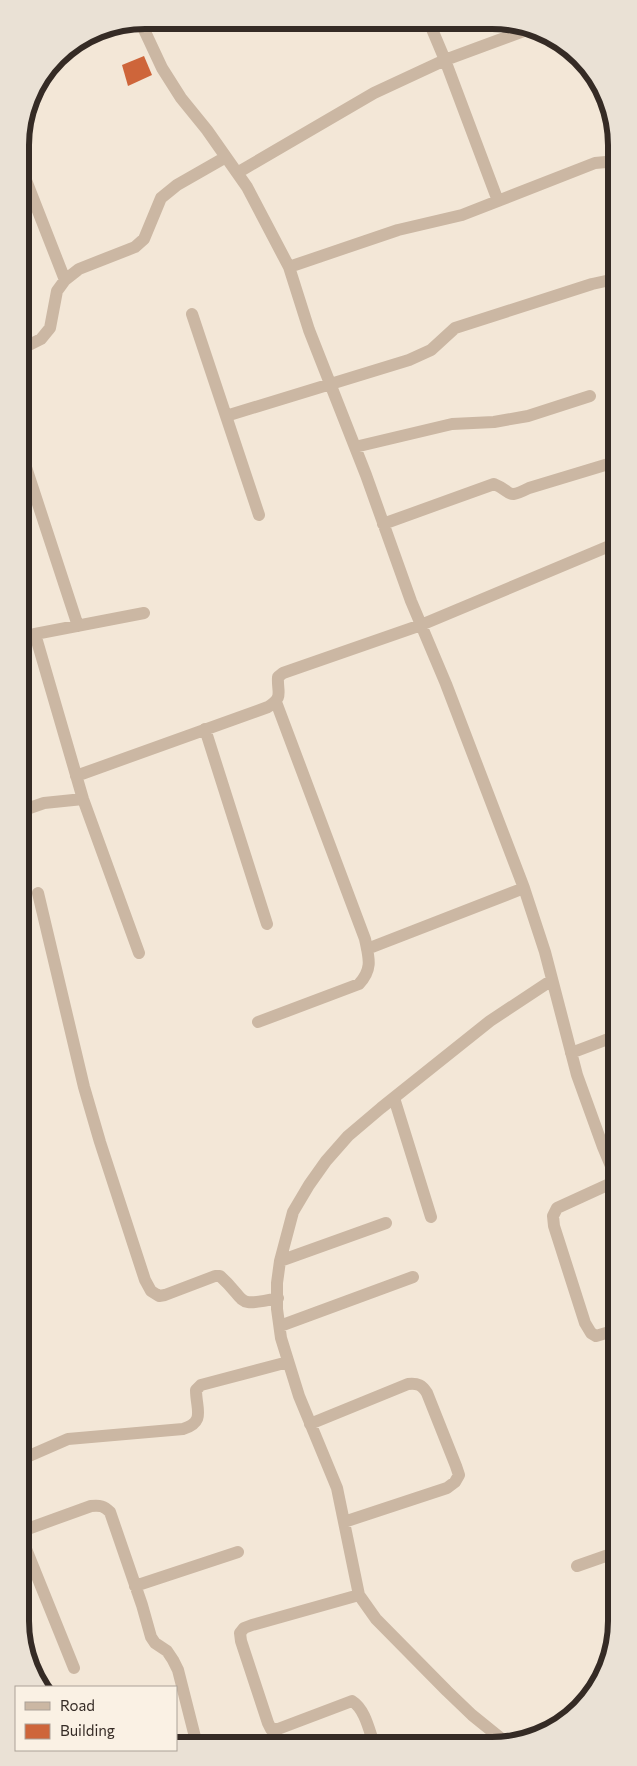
<svg xmlns="http://www.w3.org/2000/svg" width="637" height="1766" viewBox="0 0 637 1766" font-family="Commissioner,sans-serif">
<rect width="100%" height="100%" fill="#f3e7d7"/>
<path fill="#ce653a" d="M144,56l8,19 -24,11 -6,-21z"/>
<g fill="none" stroke-linecap="round" stroke-linejoin="round">
<path stroke="#cbb7a3" stroke-width="12" d="M140,21l22,47 19,30 26,32 40,57 42,80 20,63 57,145 45,126 35,83 78,204 21,64 32,123 26,72 13,31
M429,22l16,38 53,141
M20,165l45,115
M237,173l137,-80 71,-33 84,-31
M289,267l109,-37 64,-15 133,-52 11,-1 8,2 1,2
M192,314l67,201
M21,349l20,-10 9,-11 7,-37 8,-11 14,-11 56,-22 9,-8 17,-41 16,-13 49,-28
M226,416l183,-56 22,-10 24,-22 137,-44 23,-5
M355,447l97,-23 42,-2 34,-6 62,-20
M21,452l57,174
M383,524l111,-40c20,8 11,16 35,4l86,-26
M35,634l48,165 56,154
M21,639l14,-5 109,-21
M205,729l62,195
M76,776l192,-69c16,-10 9,-14 10,-30l5,-4 138,-48 186,-78 8,2
M21,811l23,-8 39,-4
M38,893l46,194 16,55 45,138 6,11 8,5 6,-1 50,-19h5c28,25 14,32 58,22
M367,949l157,-61
M258,1022l101,-38c14,-15 10,-26 6,-45l-89,-237
M571,1053l45,-17
M394,1098l37,119
M616,1181l-59,27 -4,8 1,10 31,97 6,10 5,3 20,-6
M280,1261l106,-38
M280,1326l133,-49
M310,1424l98,-40c10,-1 14,1 19,9l29,73 3,9 -4,7 -8,6 -103,34
M22,1455l2,2 5,-1 39,-17 115,-10c23,-7 13,-20 13,-39l5,-5 87,-23
M22,1531l69,-25c9,-1 13,0 19,6l32,93 9,32 4,6 12,8 6,9 5,10 17,67 1,7
M22,1539l52,129
M577,1566l40,-14
M135,1586l103,-34
M359,1595l-107,30 -8,3 -4,5 1,8 27,82 3,6h7l74,-28c13,8 17,29 22,43
M508,1744l-36,-29 -25,-24 -71,-72 -17,-24 -22,-107 -38,-92 -18,-58 -4,-29v-26l3,-22 13,-49 16,-27 17,-24 22,-25 33,-28 109,-87 62,-41"/>
</g>
<path d="M0 0H637V1766H0ZM145 29H492A116 116 0 0 1 608 145V1621A116 116 0 0 1 492 1737H145A116 116 0 0 1 29 1621V145A116 116 0 0 1 145 29Z" fill="#eae1d5" fill-rule="evenodd"/>
<path fill="none" stroke="#352b25" stroke-width="6" d="M145 29H492A116 116 0 0 1 608 145V1621A116 116 0 0 1 492 1737H145A116 116 0 0 1 29 1621V145A116 116 0 0 1 145 29Z"/>
<rect x="15" y="1686" width="162" height="65" fill="#faf1e4" stroke="#aba298"/>
<rect x="25" y="1702" width="25" height="8" fill="#cbb7a3" stroke="#aba298"/>
<text x="60" y="1711" font-size="15" fill="#352b25">Road</text>
<rect x="25" y="1724" width="25" height="15" fill="#ce653a" stroke="#aba298"/>
<text x="60" y="1736" font-size="15" fill="#352b25">Building</text>
</svg>
